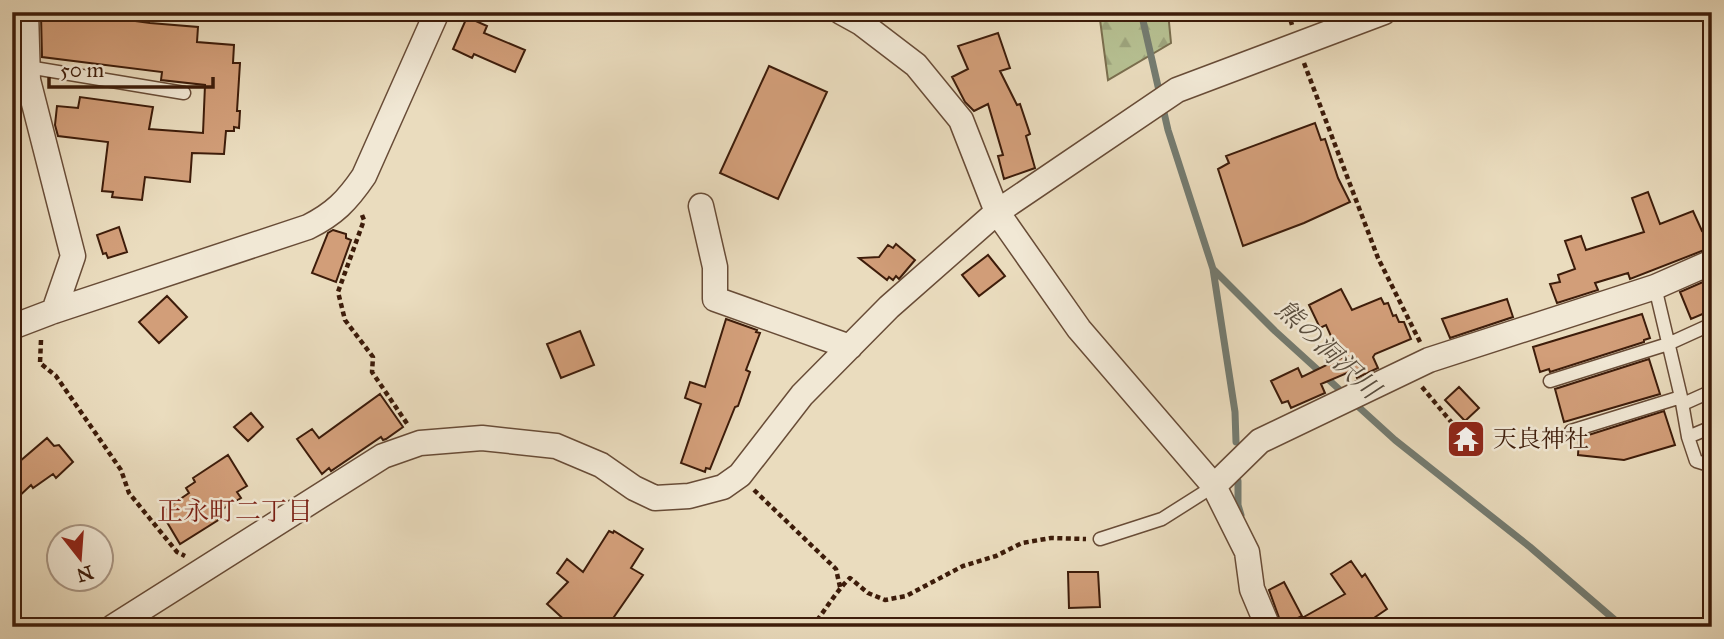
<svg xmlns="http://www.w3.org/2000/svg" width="1724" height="639" viewBox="0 0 1724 639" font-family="'IM FELL Great Primer','Noto Serif JP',serif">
<defs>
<pattern id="forest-firs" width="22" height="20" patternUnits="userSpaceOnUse" patternTransform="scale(1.75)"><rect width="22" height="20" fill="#b6c092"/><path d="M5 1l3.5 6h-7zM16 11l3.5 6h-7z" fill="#9da47d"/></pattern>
</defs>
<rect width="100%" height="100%" fill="#eadcbe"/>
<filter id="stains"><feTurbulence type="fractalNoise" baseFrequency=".00286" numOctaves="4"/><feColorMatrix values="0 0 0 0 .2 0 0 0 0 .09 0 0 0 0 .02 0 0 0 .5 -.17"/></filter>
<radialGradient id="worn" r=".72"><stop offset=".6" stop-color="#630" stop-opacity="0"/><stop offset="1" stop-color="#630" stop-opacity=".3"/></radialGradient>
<path fill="url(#forest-firs)" stroke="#7a6e4e" stroke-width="2" d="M1099,12h69l3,31 -63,37z"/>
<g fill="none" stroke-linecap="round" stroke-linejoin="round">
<path stroke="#747b70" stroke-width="7" d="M1141,12l27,118 45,139 62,62 120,109 135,107 93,80
M1213,269l22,143 1,30
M1238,481v24l3,10"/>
</g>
<path fill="#d29e79" stroke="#3d1c0a" stroke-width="2" d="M50,12h19l81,11 48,4 -1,15 37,3 -1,18h7l-3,48h3l-1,17 -5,-1v4h-8l-2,23 -32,-1 -2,29 -45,-5 -3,23 -30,-3 1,-5 -11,-1 6,-49 -50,-6 -3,-11 2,-19 21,2 2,-11 73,10 -4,22 54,4 2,-48 -44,-5 1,-8 -120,-15 -1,-42 9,1z
M467,17l20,9 -3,7 41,17 -10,22 -41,-18 -2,4 -19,-9z
M998,33l12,35 -10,3 17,34 3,-1 10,30 -4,2 9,32 -31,11 -6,-23 5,-1 -15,-51 -14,7 -9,-9 -13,-25 16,-8 -10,-23z
M769,66l58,26 -49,107 -58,-26z
M1315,123l6,17 4,-1 13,39 12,24 -46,21 -61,23 -25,-77 11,-6 -3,-7z
M1648,192l12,32 33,-13 9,20 10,-4v20l-82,32 -2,-6 -33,10 3,7 -41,13 -7,-19 10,-2 -2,-7 17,-6 -10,-28 16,-5 5,14 58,-18 -12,-34z
M119,227l8,25 -19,6 -2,-5 -3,1 -6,-19z
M333,230l13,4v4l5,2 -15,42 -24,-9 16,-40z
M896,244l19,16 -16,19 -3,-3 -3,4 -4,-3 -2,3 -28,-22 20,-1 9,-12 5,3z
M988,255l17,21 -26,20 -17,-21z
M1712,278v32l-21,9 -11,-27z
M1341,289l11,21 29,-12 3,6 4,-1 5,13 3,-1 3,7h5l7,17 -36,15 -2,3 5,11 -21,10 -3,-8 -33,14 4,9 -34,15 -3,-7 -6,2 -11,-22 27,-13 4,9 39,-19 -15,-33 -6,3 -11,-23z
M167,296l20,21 -28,26 -20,-21z
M1507,299l6,18 -63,21 -8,-19z
M1642,314l8,24 -6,2v2l-94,30 -1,-3 -9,3 -7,-25z
M726,319l31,11 -1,2 4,1 -14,37 4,2 -12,34 -3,1 -25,62 -4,-1 -1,4 -24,-9 20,-59 -16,-6 5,-16 15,5z
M580,331l14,34 -33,13 -14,-34z
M1649,359l11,35 -96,28 -9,-33z
M1459,387l20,21 -14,13 -20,-21z
M380,394l23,33 -17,12 -3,1 -2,-3 -50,34 -2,-3 -7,6 -25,-35 15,-10 7,9z
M1664,411l11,34 -51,15 -46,-5 1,-17z
M251,413l12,14 -15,14 -14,-14z
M47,438l7,8 5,-1 14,17 -17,16 -3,-4 -20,14 -2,-3 -19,18v-35z
M228,455l19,31 -10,6 4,6 -25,15 4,6 -40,25 -19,-32 28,-19 -3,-5 9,-6 -2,-4z
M609,531l4,2 1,-2 29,18 -12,19 12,7 -36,52h-24l-11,-8 -4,4 -21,-19 21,-22 -11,-9 10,-14 16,13z
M1351,561l11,16 3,-3 22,35 -16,11 -15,7h-70l59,-33 -14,-20z
M1068,572h30l2,35 -31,1z
M1284,582l18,34 -20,10 -13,-36z"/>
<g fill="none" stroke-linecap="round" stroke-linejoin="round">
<g stroke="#684c37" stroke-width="15">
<path id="service" d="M28,67l156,26
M1655,287l26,110 7,40 8,24 16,5
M1550,381l118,-37 44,-20
M1683,404l29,-13
M1571,431l110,-34
M1688,437l24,-10
M1100,539l62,-20 52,-33"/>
</g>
<g stroke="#684c37" stroke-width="27">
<path id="minor" d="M26,12l2,68 45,176 -19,55
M841,12l20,11 55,42 45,55 36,92 82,117 135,157 33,66 5,37 16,38
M701,206l14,61v32l135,48
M12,327l42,-16 254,-84c26,-13 39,-26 56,-51l73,-164
M1214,486l46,-45 169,-81 226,-73 57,-25
M113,627l270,-171 37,-13 62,-5 74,8 45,19 33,23 21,10 34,-2 34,-9 17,-12 62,-80 87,-88 108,-95 180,-122 207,-78"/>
</g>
<path stroke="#3d1c0a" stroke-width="4.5" stroke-dasharray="5 3.5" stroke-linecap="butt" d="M1288,12l4,13
M1304,63l74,195 42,84
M362,215l2,5 -26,72 7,28 28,37 -1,15 36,53
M41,340l-1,23 16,13 65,94 8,23 48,59 8,4
M1422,387l35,42
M754,490l82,79 4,18
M812,627c12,-15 25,-37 38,-49l18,15 17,7 21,-4 57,-30 33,-10 26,-13 29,-5 35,1"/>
<use href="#service" stroke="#f1e8d5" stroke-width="12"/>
<use href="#minor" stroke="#f1e8d5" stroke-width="24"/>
</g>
<defs>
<g id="temple-square" transform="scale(2.0125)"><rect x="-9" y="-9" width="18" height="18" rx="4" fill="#8f2418" stroke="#f1e8d5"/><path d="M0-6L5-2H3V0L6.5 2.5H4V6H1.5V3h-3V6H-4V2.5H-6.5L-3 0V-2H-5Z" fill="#fff"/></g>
</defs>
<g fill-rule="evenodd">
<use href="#temple-square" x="1466" y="439"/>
</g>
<g text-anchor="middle" stroke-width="5" stroke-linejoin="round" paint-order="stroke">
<g font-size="24" fill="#3d1c0a" stroke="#f1e8d5" text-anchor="start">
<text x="1493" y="447">天良神社</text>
</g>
<g font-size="26" font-style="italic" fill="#584c3d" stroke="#f1e8d5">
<text transform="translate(1328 349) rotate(43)" y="9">熊の洞沢川</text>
</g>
<g font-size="26" fill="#7a1f14" stroke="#f1e8d5">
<text x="235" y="520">正永町二丁目</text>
</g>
</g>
<rect width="1724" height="639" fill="none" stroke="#eadcbe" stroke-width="42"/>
<rect x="14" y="14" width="1696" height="611" fill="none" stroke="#3d1c0a" stroke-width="3.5"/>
<rect x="21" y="21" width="1682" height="597" fill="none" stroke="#3d1c0a" stroke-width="2"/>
<g transform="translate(80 558) rotate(163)"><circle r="33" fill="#f1e8d5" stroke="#a99684" stroke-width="2"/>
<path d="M0-5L12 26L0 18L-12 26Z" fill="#8f2418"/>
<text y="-10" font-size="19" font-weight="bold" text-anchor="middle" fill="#3d1c0a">N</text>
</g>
<path d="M49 77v10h164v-10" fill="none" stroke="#3d1c0a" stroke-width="3.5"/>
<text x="60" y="77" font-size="21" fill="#3d1c0a" stroke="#f1e8d5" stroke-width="5" paint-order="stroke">50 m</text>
<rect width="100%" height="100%" filter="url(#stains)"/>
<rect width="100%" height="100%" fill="url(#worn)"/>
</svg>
